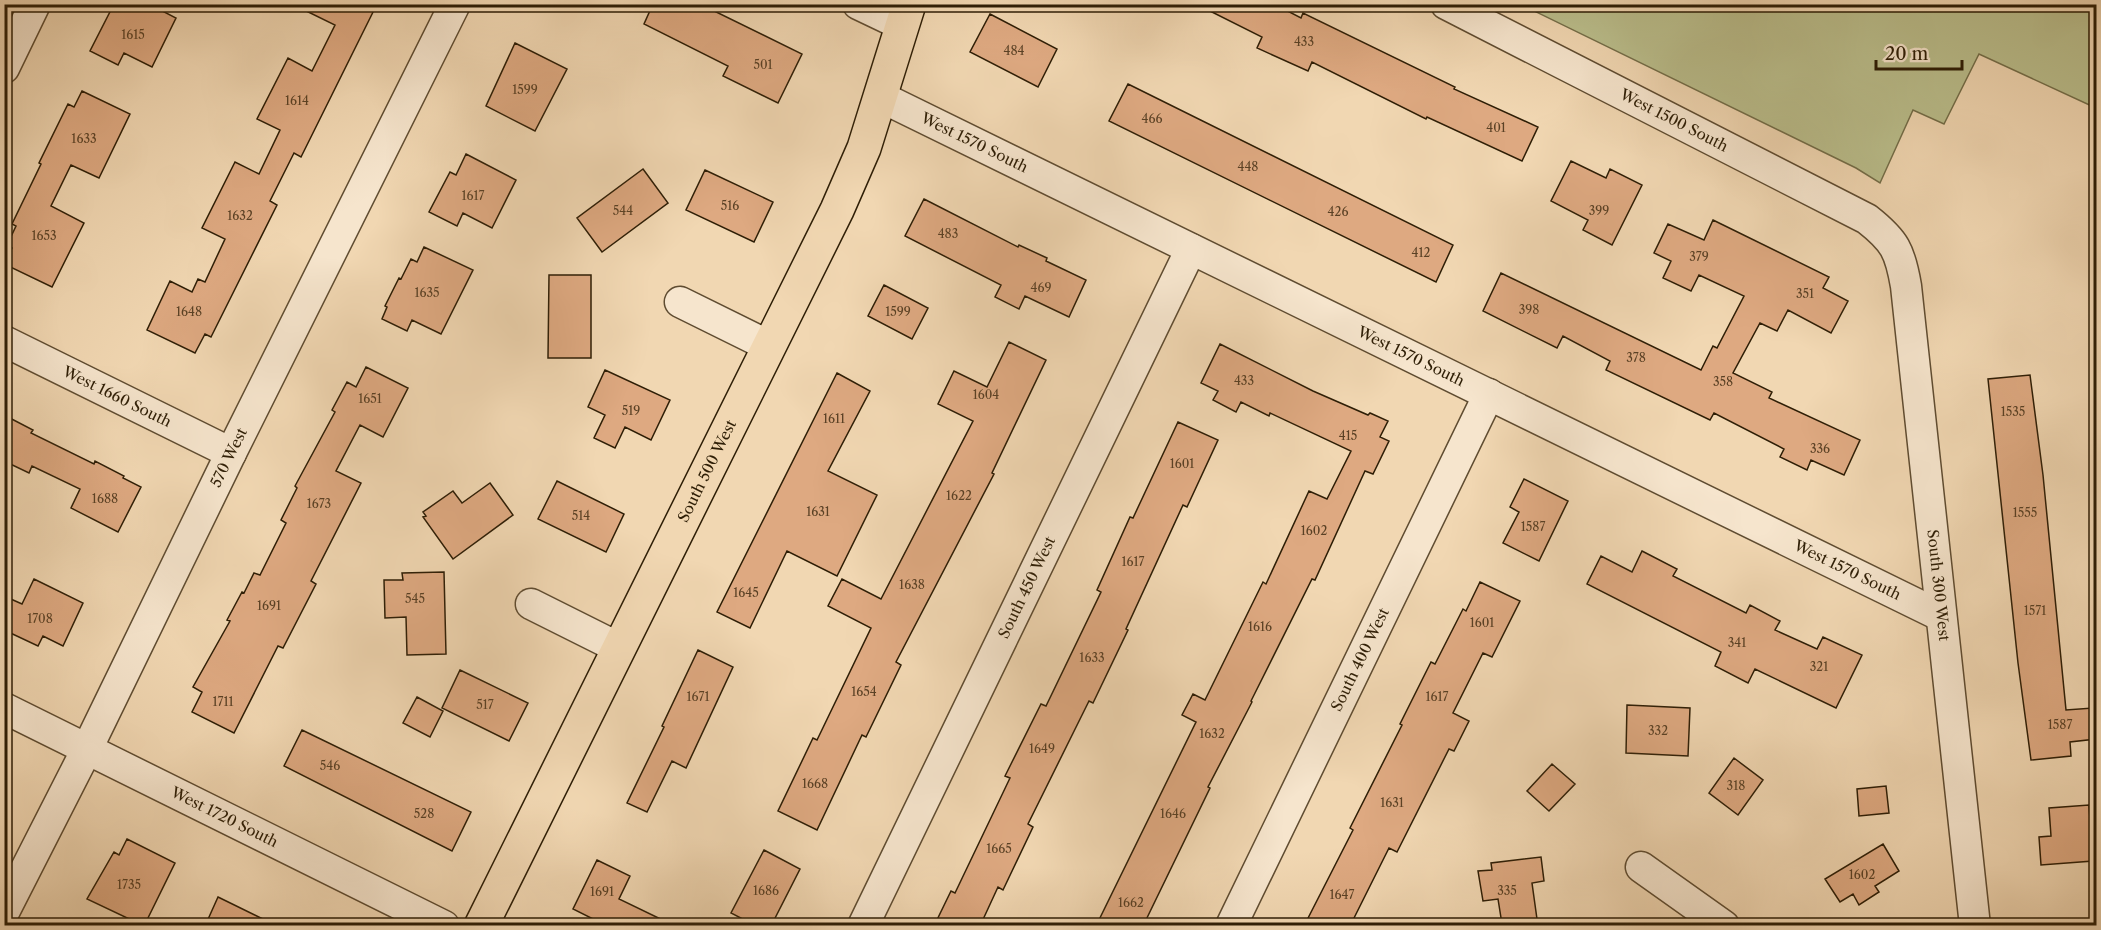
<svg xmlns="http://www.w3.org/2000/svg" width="2101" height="930" viewBox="0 0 2101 930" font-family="'Libre Caslon Text',serif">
<rect width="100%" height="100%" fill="#f1d7b2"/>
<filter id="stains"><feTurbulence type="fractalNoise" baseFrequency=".00333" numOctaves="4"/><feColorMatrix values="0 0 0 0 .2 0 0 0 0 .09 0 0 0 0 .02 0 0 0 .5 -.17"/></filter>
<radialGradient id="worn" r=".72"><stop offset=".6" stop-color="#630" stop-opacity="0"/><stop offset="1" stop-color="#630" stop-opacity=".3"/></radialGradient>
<path fill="#babe8c" stroke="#746e49" stroke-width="1.5" d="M1522,5h574v103l-117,-54 -35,70 -31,-14 -33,73 -24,-15z"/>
<path fill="#dea981" stroke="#2e1e06" stroke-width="1.5" d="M114,4h35l27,14 -24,49 -28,-14 -6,12 -28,-14z
M292,4h85l-76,153 -7,-4 -24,48 7,4 -66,132 -6,-3 -10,19 -48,-23 23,-49 22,11 6,-13 7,3 20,-43 -23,-11 33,-66 24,12 21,-44 -23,-11 31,-61 24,13 23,-46z
M653,4h47l102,50 -24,49 -55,-27 5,-10 -84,-42z
M1196,4h78l27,14 2,-5 152,74 -1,2 84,38 -16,34 -95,-44 -1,2 -114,-57 -4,9 -51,-23 5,-11z
M990,14l67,35 -19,38 -68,-35z
M515,43l52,26 -32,62 -49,-25z
M1128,84l325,161 -17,37 -327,-161z
M82,91l48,23 -31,64 -28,-13 -20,41 33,17 -32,64 -48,-23 8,-16 -5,-3 9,-19 -4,-2 29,-60 -2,-1 29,-59 6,3z
M466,154l50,26 -24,48 -29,-15 -6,13 -28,-14 21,-40 6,3z
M1571,161l35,17 4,-9 32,16 -30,60 -29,-15 5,-10 -37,-19z
M643,169l25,34 -66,49 -25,-34z
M705,170l68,32 -19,40 -68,-32z
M924,199l94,48 1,-2 28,13 -1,3 40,19 -17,37 -44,-21 -6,13 -24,-12 6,-12 -96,-49z
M1713,220l116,57 -6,11 25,13 -17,32 -43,-23 -11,21 -17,-8 -27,50 39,19 -3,6 91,42 -16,35 -33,-15 -4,10 -27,-13 4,-8 -70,-36 -4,7 -104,-50 4,-9 -47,-25 -6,12 -74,-37 18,-38 200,97 12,-24 4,2 27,-52 -45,-21 -8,16 -28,-13 8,-17 -17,-8 14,-29 36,16z
M424,247l49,23 -32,64 -29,-14 -5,11 -25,-12 5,-12 -2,-1 14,-28 2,1 10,-20 6,3z
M549,275h42v83h-43z
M884,285l44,23 -16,31 -44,-23z
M1009,342l37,18 -54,113 2,1 -98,188 5,3 -35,72 -4,-2 -45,95 -39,-19 35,-73 4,2 54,-112 -43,-22 14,-27 39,20 92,-178 -35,-17 16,-33 33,16z
M1220,344l93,47 55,24 2,-2 18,8 -8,16 9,4 -16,33 -8,-3 -50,109 -3,-1 -61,122 1,1 -44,85 2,1 -67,138h-47l100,-204 -14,-7 11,-21 12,6 58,-118 3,2 43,-93 18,8 24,-48 -81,-38 -1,3 -28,-14 -5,10 -23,-12 5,-9 -17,-8z
M366,367l42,21 -25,49 -23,-12 -24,46 25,12 -50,98 5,3 -33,64 -5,-2 -44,87 -42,-21 10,-20 -9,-5 37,-66 -3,-1 15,-28 2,1 10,-20 6,2 26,-52 -5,-3 16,-32 -2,-2 40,-74 -3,-2 15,-28 9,5z
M605,370l65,30 -19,40 -26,-13 -10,21 -21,-10 11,-23 -17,-8z
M837,373l33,18 -42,80 49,24 -40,81 -50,-25 -37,77 -33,-16z
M2030,375l13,100 23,235 27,-2 3,31 -26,3 1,14 -40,4 -13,-97 -30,-284z
M4,415l29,15 -2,3 63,31 1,-3 29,15 -1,2 18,9 -23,45 -47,-24 9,-19 -48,-23 -3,7 -25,-12z
M1178,422l40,18 -31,67 -4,-2 -57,124 2,1 -35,73 -4,-2 -61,123 5,3 -30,63 -5,-3 -18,39h-46l17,-35 4,2 55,-115 -5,-2 36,-72 5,2 55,-114 -4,-2 33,-73 3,1z
M1524,479l44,22 -29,60 -36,-18 16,-31 -9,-5z
M557,481l67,33 -18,38 -68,-33z
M490,483l23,32 -60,44 -30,-42 3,-1 -3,-4 30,-21 9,12z
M1642,551l35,18 -4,7 73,37 4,-8 30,16 -5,9 42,19 6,-12 39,18 -26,53 -81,-39 -7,14 -33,-17 6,-14 -134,-68 14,-28 31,16z
M444,572l2,82 -39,1 -1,-38 -21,1 -1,-38h19l-1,-7z
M34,579l49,24 -20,43 -20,-10 -5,10 -34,-16v-34l18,8z
M1480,582l40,19 -28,56 -9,-4 -30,60 16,8 -15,30 -5,-2 -52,103 -8,-4 -39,78h-46l49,-96 -3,-2 52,-103 -2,-1 31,-62 4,2 28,-55 3,2z
M698,650l35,17 -47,101 -14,-7 -25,51 -20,-9 37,-76 -2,-1z
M460,670l68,33 -19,38 -67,-33z
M417,697l26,14 -13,26 -27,-14z
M1627,705l63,3 -2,48 -62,-3z
M302,730l169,82 -19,39 -168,-85z
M1734,758l29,22 -25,35 -29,-22z
M1552,764l23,20 -26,27 -22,-20z
M1886,786l3,27 -30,3 -2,-27z
M2089,805l4,56 -52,4 -2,-28 12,-1 -2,-28z
M127,839l48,24 -31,63 -57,-27 27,-47 5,3z
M1883,844l16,27 -24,15 4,6 -20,13 -6,-11 -13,8 -15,-23z
M764,850l36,19 -29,57h-15l-25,-13z
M1541,857l3,24 -12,2 5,36 -35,5 -4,-25 -15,2 -5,-30 14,-1 -1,-7z
M597,860l33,16 -11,23 56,27h-68l-34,-17z
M218,897l59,29h-72z"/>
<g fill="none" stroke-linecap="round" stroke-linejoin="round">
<g stroke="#5f4c31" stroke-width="33">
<g id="minor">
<path d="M858,4l44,21"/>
<path id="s1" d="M1446,4l421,215c28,22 33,32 39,67l69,640"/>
<path d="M4,68l31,-64"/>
<path id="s2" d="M881,97l1060,519"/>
<path d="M680,302l89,44"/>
<path id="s3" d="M4,341l227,112"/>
<path d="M531,604l88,44"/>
<path id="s4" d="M4,708l440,218"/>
<path d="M1641,867l83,59"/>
<path id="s5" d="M4,912l83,-163 144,-296 224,-449"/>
<path id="s6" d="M863,926l328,-677"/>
<path id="s7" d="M1231,926l258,-532"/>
</g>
</g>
<g stroke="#2e1e06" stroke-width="36">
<g id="major">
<path id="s8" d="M481,926l356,-716 27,-62 45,-144"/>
</g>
</g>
<use href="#minor" stroke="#f6e5cd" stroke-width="30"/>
<use href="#major" stroke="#f1d7b2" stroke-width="33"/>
</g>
<g text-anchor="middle" stroke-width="6" stroke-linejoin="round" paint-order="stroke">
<g font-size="12" fill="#5a4125">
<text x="133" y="39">1615</text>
<text x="1304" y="46">433</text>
<text x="1014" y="55">484</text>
<text x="763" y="69">501</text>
<text x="525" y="94">1599</text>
<text x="297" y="105">1614</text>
<text x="1152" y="123">466</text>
<text x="1496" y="132">401</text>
<text x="84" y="143">1633</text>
<text x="1248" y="171">448</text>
<text x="473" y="200">1617</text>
<text x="730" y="210">516</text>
<text x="623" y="215">544</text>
<text x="1599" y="215">399</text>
<text x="1338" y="216">426</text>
<text x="240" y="220">1632</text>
<text x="948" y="238">483</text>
<text x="44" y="240">1653</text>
<text x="1421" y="257">412</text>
<text x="1699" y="261">379</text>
<text x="1041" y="292">469</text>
<text x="427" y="297">1635</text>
<text x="1805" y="298">351</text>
<text x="1529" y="314">398</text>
<text x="189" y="316">1648</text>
<text x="898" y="316">1599</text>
<text x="1636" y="362">378</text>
<text x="1244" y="385">433</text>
<text x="1723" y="386">358</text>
<text x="986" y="399">1604</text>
<text x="370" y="403">1651</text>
<text x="631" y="415">519</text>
<text x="2013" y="416">1535</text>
<text x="834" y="423">1611</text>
<text x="1348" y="440">415</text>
<text x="1820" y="453">336</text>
<text x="1182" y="468">1601</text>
<text x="959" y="500">1622</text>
<text x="105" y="503">1688</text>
<text x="319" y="508">1673</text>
<text x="818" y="516">1631</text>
<text x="2025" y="517">1555</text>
<text x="581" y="520">514</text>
<text x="1533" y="531">1587</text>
<text x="1314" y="535">1602</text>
<text x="1133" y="566">1617</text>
<text x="912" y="589">1638</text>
<text x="746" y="597">1645</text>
<text x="415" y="603">545</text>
<text x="269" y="610">1691</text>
<text x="2035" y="615">1571</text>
<text x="40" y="623">1708</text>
<text x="1482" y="627">1601</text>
<text x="1260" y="631">1616</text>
<text x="1737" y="647">341</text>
<text x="1092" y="662">1633</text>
<text x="1819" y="671">321</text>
<text x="864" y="696">1654</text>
<text x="698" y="701">1671</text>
<text x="1437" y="701">1617</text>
<text x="223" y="706">1711</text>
<text x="485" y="709">517</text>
<text x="2060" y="729">1587</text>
<text x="1658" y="735">332</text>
<text x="1212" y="738">1632</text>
<text x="1042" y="753">1649</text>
<text x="330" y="770">546</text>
<text x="815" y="788">1668</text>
<text x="1736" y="790">318</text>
<text x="1392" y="807">1631</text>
<text x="424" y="818">528</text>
<text x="1173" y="818">1646</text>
<text x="999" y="853">1665</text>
<text x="1862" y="879">1602</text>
<text x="129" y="889">1735</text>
<text x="766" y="895">1686</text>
<text x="1507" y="895">335</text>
<text x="602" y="896">1691</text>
<text x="1342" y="899">1647</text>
<text x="1131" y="907">1662</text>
</g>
<g font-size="15" fill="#2e1e06" stroke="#f6e5cd">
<text dy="5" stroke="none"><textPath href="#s1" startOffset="256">West 1500 South</textPath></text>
<text dy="5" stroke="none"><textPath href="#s2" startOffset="104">West 1570 South</textPath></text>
<text dy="5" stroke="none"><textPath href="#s2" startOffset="590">West 1570 South</textPath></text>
<text dy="5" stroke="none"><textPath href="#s3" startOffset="126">West 1660 South</textPath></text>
<text dy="5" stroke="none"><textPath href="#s5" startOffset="507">570 West</textPath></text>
<text dy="5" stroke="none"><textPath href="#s8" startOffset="508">South 500 West</textPath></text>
<text dy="5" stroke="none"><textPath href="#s2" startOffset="1076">West 1570 South</textPath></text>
<text dy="5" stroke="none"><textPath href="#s1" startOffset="854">South 300 West</textPath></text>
<text dy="5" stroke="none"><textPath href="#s6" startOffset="376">South 450 West</textPath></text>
<text dy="5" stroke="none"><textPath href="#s7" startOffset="296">South 400 West</textPath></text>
<text dy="5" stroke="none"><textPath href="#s4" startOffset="246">West 1720 South</textPath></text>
</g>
</g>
<rect width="2101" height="930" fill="none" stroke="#f1d7b2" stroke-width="24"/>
<rect x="6" y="6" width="2089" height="918" fill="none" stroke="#2e1e06" stroke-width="3"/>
<rect x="12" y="12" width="2077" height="906" fill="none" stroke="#2e1e06" stroke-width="1.5"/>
<path d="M1876 60v9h86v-9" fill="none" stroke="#2e1e06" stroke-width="3"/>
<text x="1885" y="60" font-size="18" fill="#2e1e06" stroke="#f6e5cd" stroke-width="4.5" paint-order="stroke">20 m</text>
<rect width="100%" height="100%" filter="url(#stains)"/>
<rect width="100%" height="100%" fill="url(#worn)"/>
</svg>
